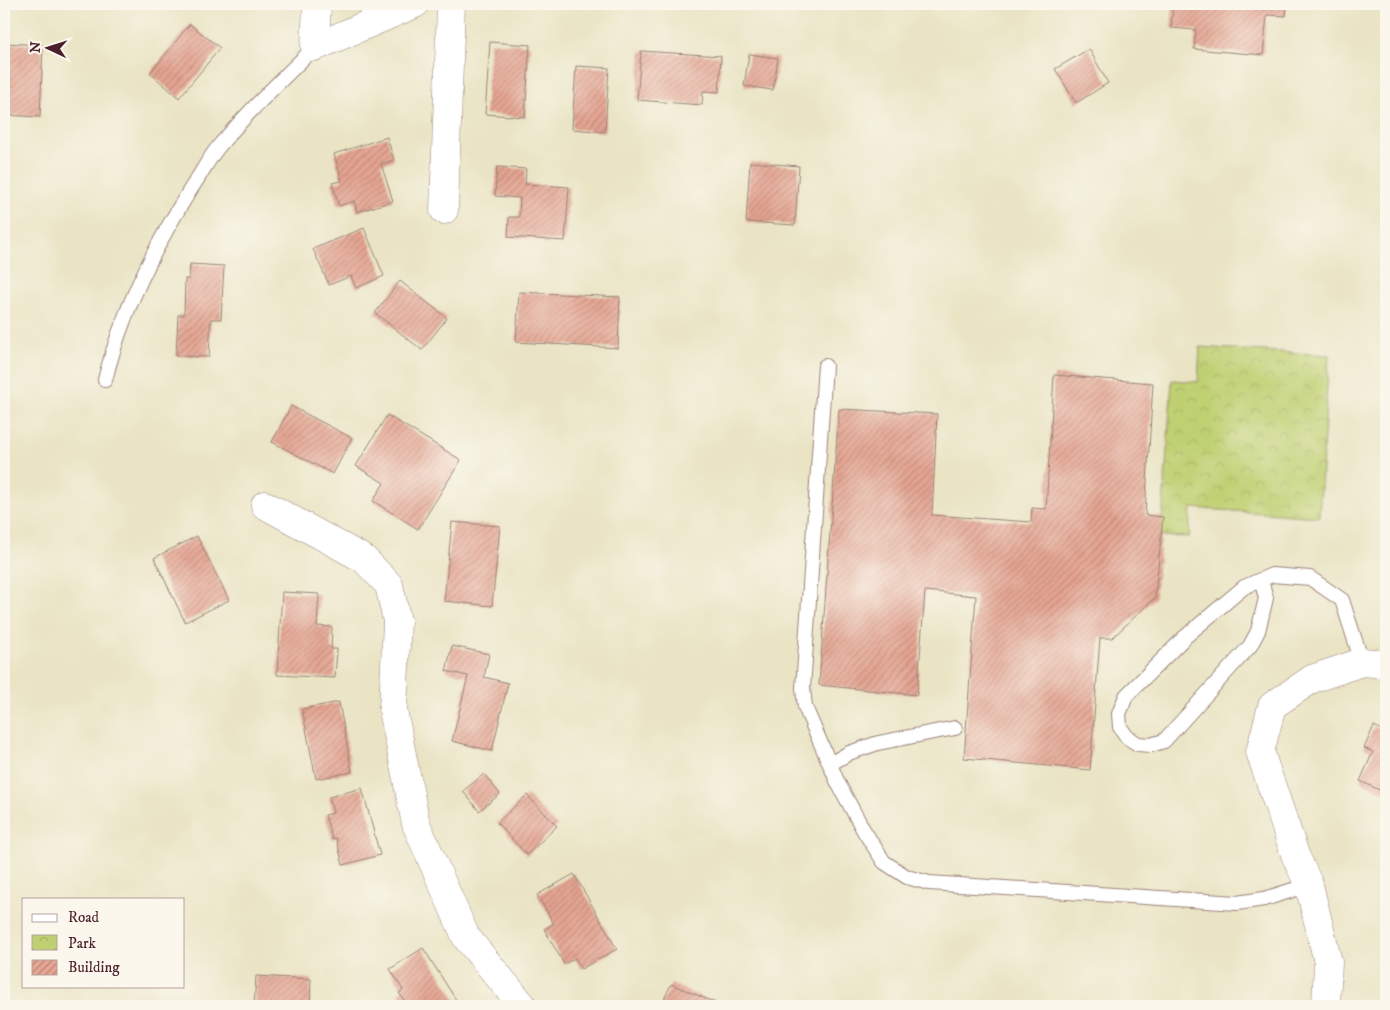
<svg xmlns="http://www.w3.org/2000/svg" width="1390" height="1010" viewBox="0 0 1390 1010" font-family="'IM FELL DW Pica',serif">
<defs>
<pattern id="park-crowns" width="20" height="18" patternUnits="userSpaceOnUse" patternTransform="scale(1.25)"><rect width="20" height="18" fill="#bfd072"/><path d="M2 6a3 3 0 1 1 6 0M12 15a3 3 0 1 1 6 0" fill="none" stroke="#a6b263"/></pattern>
<pattern id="building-hatch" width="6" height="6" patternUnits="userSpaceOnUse" patternTransform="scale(1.25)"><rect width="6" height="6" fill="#e5a592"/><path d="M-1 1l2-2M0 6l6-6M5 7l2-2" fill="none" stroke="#bc8677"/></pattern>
</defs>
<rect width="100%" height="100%" fill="#fbf7ec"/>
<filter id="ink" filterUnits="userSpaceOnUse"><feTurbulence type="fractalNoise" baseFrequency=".02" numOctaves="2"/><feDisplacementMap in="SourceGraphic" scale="10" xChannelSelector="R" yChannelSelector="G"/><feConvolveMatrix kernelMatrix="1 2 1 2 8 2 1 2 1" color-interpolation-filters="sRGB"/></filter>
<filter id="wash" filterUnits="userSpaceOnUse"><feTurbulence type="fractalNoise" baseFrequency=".0096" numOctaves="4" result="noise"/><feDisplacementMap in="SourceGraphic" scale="20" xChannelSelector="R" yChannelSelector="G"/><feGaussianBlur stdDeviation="1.12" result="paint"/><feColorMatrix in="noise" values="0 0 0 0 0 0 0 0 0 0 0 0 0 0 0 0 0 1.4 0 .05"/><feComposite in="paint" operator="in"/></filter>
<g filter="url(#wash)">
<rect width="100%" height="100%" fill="#eae4c5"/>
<path fill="url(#park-crowns)" stroke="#84784e" d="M1200,347l129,8 -10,162 -128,-9 -2,29 -28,-1 11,-156 26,2z"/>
<g id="blocks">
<path fill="url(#building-hatch)" d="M1173,4l69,1v-1h45l-1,12 -19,-1 -4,40 -69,-6 2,-19 -25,-2z
M190,24l30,24 -41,50 -29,-25z
M490,42l40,3 -5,72 -40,-3z
M4,43l39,2 -3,72 -36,-2z
M1089,49l19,34 -32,20 -21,-34z
M641,51l80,5 -2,36 -16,-1 -1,14 -65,-5z
M749,54l29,4 -5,32 -29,-4z
M576,66l33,2 -4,64 -33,-3z
M387,137l7,23 -13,4 12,37 -36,11 -3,-11 -15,5 -7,-23 10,-2 -8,-27z
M750,162l49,4 -4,59 -49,-3z
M497,167l29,2 -1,15 44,3 -4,54 -57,-4 1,-20h10l1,-19 -25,-2z
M364,228l20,48 -28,12 -5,-12 -22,9 -16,-36z
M190,264l34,2 -3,53h-10l-2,38 -33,-1 2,-41h6l1,-36h4z
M400,281l47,37 -25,32 -47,-37z
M519,292l101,5 -2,51 -102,-6z
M1054,375l99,8 -8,132 18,2 -8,81 -43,40h-12l-10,132 -126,-12 12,-162 -51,-5 -8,104 -98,-10 20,-276 98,5 -5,101 99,7 1,-14 14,1z
M291,406l61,32 -19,36 -61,-32z
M387,415l74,45 -43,69 -45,-28 11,-18 -28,-17z
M452,522l48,4 -8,80 -48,-5z
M197,536l32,64 -44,22 -31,-64z
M282,592l37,2 -2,32 15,1 -1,22h6l-2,29 -58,-3z
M452,646l37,8 -5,23 24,6 -16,68 -40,-10 16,-65 -22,-5z
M339,702l13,70 -36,7 -14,-70z
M1374,726l12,6v61l-26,-12 13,-29 -9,-4z
M484,774l16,20 -21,17 -16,-20z
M362,788l18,67 -37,10 -7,-27 -4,1 -7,-24 8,-2 -4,-16z
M527,795l30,31 -30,29 -30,-32z
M574,874l43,75 -36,20 -6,-11 -11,6 -20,-35 10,-5 -17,-29z
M423,948l37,58h-52l-9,-13 4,-3 -13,-21z
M256,976l55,3 -1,27h-56z
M671,984l52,22h-62z"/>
</g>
</g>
<g filter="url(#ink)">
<use href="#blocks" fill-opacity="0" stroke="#9a8278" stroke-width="1"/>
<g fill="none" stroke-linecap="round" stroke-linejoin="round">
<g stroke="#9a8278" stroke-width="16">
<path id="service" d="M825,366l-22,322 2,19 33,76 26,48 20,31 23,15 22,6 308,20 27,-4 45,-14
M105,380c17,-69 49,-133 87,-193 9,-13 17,-29 27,-41 30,-35 63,-67 96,-99
M1261,580l5,18 -8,33 -8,15 -86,95 -13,4 -13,-1 -11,-7 -7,-10 -1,-13 7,-18 59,-59 59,-50 28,-12 38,3 32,22 20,62
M830,764l19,-11 29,-10 77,-15"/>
</g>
<g stroke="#9a8278" stroke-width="29">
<path id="minor" d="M317,4l-2,43 100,-43
M444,210l7,-206
M265,505l99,54 25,26 8,36 -4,89 23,114 50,113 57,69
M1326,1006l2,-44 -19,-77 -13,-28 -36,-105 12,-46 40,-27 50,-17 24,2"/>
</g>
<use href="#service" stroke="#fff" stroke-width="14"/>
<use href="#minor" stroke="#fff" stroke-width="28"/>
</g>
</g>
<rect width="1390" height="1010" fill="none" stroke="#fbf7ec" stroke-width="20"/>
<rect x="22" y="898" width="162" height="90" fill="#fbf7ec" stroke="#b4a19f"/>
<rect x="32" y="914" width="25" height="8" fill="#ffffff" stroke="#b4a19f"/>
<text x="68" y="922" font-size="15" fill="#4a1f2b">Road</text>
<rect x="32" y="935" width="25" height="15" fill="url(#park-crowns)" stroke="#b4a19f"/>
<text x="68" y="948" font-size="15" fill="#4a1f2b">Park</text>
<rect x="32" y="960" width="25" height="15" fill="url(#building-hatch)" stroke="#b4a19f"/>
<text x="68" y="972" font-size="15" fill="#4a1f2b">Building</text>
<g transform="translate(48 48) rotate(274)" stroke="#fbf7ec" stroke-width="4" paint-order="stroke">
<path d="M0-4L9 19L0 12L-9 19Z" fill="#4a1f2b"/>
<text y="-8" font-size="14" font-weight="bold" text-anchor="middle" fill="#4a1f2b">N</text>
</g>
</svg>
